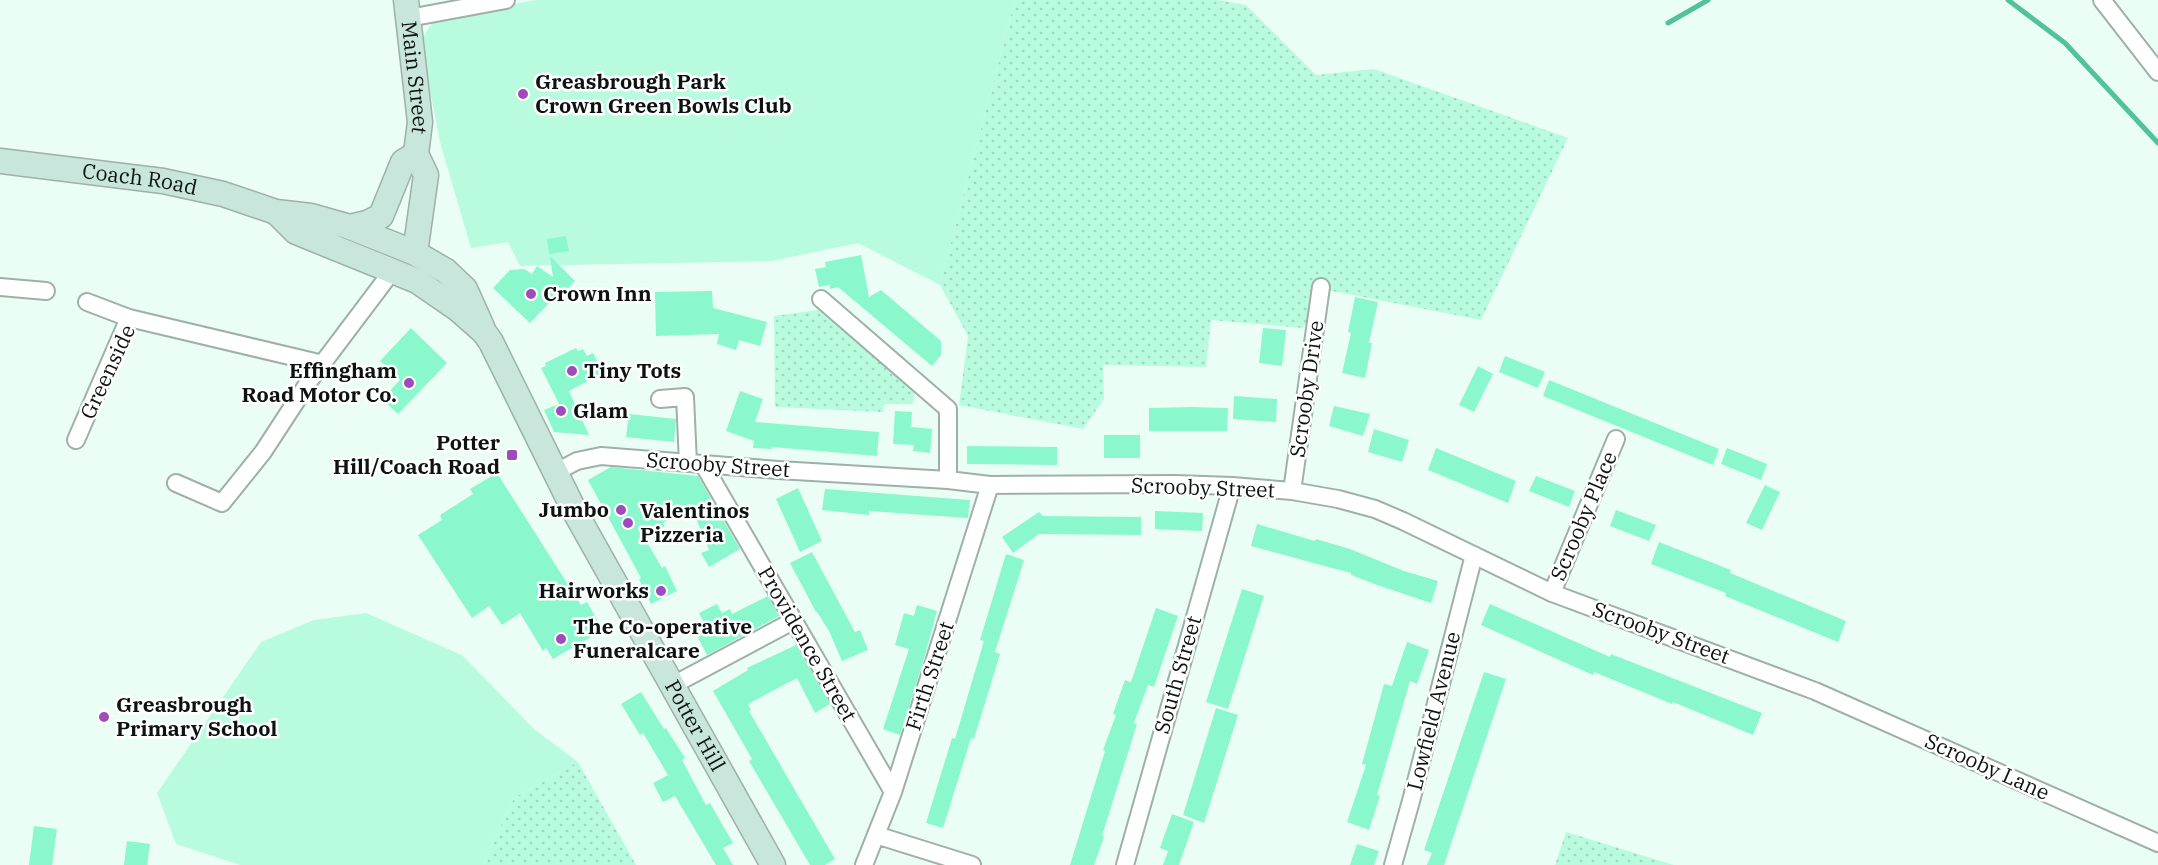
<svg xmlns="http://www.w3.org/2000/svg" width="2158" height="865" viewBox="0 0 2158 865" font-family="'IBM Plex Serif',serif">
<defs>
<pattern id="garden-dots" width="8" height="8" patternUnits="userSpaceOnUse" patternTransform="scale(1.5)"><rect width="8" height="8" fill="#b9fbdf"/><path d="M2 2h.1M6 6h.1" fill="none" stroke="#9ed6be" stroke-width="1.8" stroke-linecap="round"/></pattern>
</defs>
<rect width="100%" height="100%" fill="#ebfef6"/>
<path fill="#b9fbdf" d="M536,0h479l-75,285 -82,-42 -86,18 -252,5 -12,-24 -37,6 -30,-102 -21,-104 15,-24z
M366,613l96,42 72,74 44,33 -64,36 -31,67h-243l-64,-21 -19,-51 104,-151 53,-22z"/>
<path fill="url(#garden-dots)" d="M1015,0h203l28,5 70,70 58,-6 194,69 -87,182 -154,-30 -24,38 -92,-8 -5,47 -103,-2 1,34 -21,30 -124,-24 9,-69 -28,-51z
M818,310l97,81 -2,13h-29l-1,8 -108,-5 -1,-91z
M578,762l58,103h-153l31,-67z
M1566,832l108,33h-119z"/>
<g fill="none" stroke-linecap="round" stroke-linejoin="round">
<path stroke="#52c29a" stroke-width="5" d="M2008,0l57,43 93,100
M1668,23l40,-23"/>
</g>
<path fill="#8af7cd" d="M566,236l3,15 -20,3 -2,-15z
M861,255l8,42 12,-7 60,51v14l-9,11 -94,-79 -8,2v-4l-11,2 -4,-18 11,-2 -1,-5z
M550,256l25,25 -20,22 -3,-3 -22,23 -37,-35 17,-18 14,-1 8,5 5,-8 16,11z
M712,291l1,17 54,14 -7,24 -21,-6 -3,10 -19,-6 2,-10 -63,2 -1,-44z
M1355,297l23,5 -9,41h3l-7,35 -23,-5 9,-40 -3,-1z
M411,328l36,35 -49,51 -16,-15 18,-19 -20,-19z
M1263,328l23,2 -4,36 -23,-3z
M576,348l2,3 5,-2 4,7 6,-3 10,20 -34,18 20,44 -35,-3 -10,-22 15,-6 -18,-36 5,-2 -1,-3z
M1505,356l40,16 -7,16 -39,-16z
M1478,366l15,8 -19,38 -15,-7z
M1549,380l170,69 -6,16 -170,-69z
M740,391l23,8 -8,23 124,10 -2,24 -105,-9v2l-19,-1 1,-7 -28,-10z
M1234,396l43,3 -1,23 -43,-3z
M1334,406l36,8 -7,22 -34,-10z
M1192,407l36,1 -1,23h-78v-23z
M895,411l17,1 -1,15 21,2 -2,24 -17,-2 1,-6 -21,-1z
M629,414l47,5 -2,23 -48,-5z
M1374,429l35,11 -7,22 -34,-10z
M1104,435h36v23h-36z
M967,446l90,1v18l-90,-1z
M1436,448l80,33 -8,22 -80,-33z
M1727,448l40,16 -6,16 -40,-16z
M611,467l87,9 42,73 -31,18 -8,-14 8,-3 -17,-41 -29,14 2,3 -21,11 18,31 3,-2 12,25 -26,13 -12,-25 2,-1 -53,-98z
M497,473l84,132 6,-3 16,28 -50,29 -7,-11 -3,3 -23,-38 -18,12 -13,-19 -17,12 -54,-83 24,-15 -2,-5 33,-21 -3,-5z
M1536,476l39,15 -6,16 -40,-16z
M1765,485l15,7 -18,38 -16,-7z
M798,488l24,53 -22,11 -24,-53z
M825,489l145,11 -2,18 -99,-7v4l-47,-5z
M1616,510l40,15 -7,16 -39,-15z
M1155,511l48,2 -1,18 -47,-2z
M1039,512l4,4 98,1v18l-102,-1 -26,19 -11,-16z
M1257,524l58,17 1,-2 34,10 54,22 34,10 -7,22 -51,-17 -29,-11v-2l-100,-27z
M1659,542l72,28 -1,3 116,48 -8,21 -113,-46 1,-3 -75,-29z
M812,552l43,80 5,-2 8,20 -26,11 -13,-30 -12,-19h-1l-26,-49z
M1006,554l18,6 -29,92 5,2 -26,85 -3,-1 -28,90 -17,-5 26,-85 3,1 29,-98 -4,-1z
M1242,589l22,7 -36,113 -22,-7z
M768,596l11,20 -72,39 -13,-25 11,-6 -6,-11 18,-9 5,9 8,-4 2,5z
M1490,604l120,53 1,-3 151,59 -9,22 -80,-33 -1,2 -78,-32 -1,3 -112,-50z
M917,605l20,6 -13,48 -24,76 -17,-6 26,-80 -14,-4 9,-32 10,3z
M1156,608l22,8 -24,71 -6,-2 -14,38 3,1 -35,112 2,1 -10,28h-24l35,-114 -2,-1 13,-35 -3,-1 12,-34 6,2z
M1407,642l22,8 -12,34 -7,-3 -33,114 3,1 -11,34 -22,-8 19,-57 -4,-1 22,-80 8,2z
M796,645l34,59 -15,9 -18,-35 -49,26 3,6 -2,1 86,148 -10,6h-15l-61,-104 3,-2 -39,-68 35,-21 -1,-2z
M1484,672l22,7 -62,186h-17l5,-12 -8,-3z
M641,692l23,37 2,-1 19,30 -3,2 24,45 4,-2 23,40 -10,5 10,17h-17l-41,-69 -12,6 -10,-19 15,-8 -25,-42 -3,2 -19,-31z
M1216,708l22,7 -34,108 -21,-8z
M1172,814l22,8 -15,43h-16l5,-14 -8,-3z
M34,826l23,3 -5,36h-23z
M127,841l23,3 -3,21h-23z
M1357,844l22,7 -5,14h-24z"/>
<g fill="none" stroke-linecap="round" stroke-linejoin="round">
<g stroke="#9eb0a8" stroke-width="20">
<path id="street" d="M2102,0l56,72
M409,18l97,-18
M0,287l46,4
M821,299l127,110v71
M87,302l42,16
M660,399l25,-2 3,66
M76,440l53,-122 194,46
M703,464l190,328
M556,472l21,-11 24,-5 177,14 170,10 42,5 185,-1 57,2 60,5 46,8 37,10 28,12 149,72 263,98 343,152
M176,483l46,20 41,-51 47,-72 83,-110
M1292,491l29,-204
M1552,593l64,-154
M673,685l120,-64
M876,835l96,30
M864,865l29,-73 97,-307
M1125,865l107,-379
M1393,865l18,-64 63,-246"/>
</g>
<g stroke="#9eb0a8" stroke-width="27">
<g id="secondary">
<path id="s1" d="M406,0l14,122 -4,32 10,21 -11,78"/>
<path id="s2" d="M0,161l163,20 60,13 53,18 35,4 39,11 65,26 31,18 19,18 17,38"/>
<path id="s3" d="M276,212l20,20 121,49 42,29 25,22 7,10 84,170 198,353"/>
<path d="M350,227l17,-4 14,-7 22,-54 13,-8"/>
</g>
</g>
<use href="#street" stroke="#fff" stroke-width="16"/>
<use href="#secondary" stroke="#c8e6db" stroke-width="24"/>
</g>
<g fill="#9f4cbb" stroke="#fff" stroke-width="2">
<circle cx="523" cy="94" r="6"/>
<circle cx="531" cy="294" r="6"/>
<circle cx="572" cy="371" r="6"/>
<circle cx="409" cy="383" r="6"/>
<circle cx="561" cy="411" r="6"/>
<rect x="506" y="449" width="12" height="12" rx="3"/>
<circle cx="621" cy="510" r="6"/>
<circle cx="628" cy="523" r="6"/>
<circle cx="661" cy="591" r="6"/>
<circle cx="561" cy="639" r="6"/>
<circle cx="104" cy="717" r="6"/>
</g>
<g text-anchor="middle" stroke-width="5" stroke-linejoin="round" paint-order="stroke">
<g font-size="21" fill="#0d1310" stroke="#fff">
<text dy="7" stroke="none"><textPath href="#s1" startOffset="78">Main Street</textPath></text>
<text dy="7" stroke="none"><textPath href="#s2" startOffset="141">Coach Road</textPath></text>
<text transform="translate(108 372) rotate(-65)" y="7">Greenside</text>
<text transform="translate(1307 389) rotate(-82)" y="7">Scrooby Drive</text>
<text transform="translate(718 465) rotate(4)" y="7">Scrooby Street</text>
<text transform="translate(1203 488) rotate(2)" y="7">Scrooby Street</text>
<text transform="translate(1584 516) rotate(-67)" y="7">Scrooby Place</text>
<text transform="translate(1661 633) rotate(20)" y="7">Scrooby Street</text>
<text transform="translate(807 644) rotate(60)" y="7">Providence Street</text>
<text transform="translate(1178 675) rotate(-74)" y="7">South Street</text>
<text transform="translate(930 676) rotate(-72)" y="7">Firth Street</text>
<text transform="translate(1434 711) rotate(-76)" y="7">Lowfield Avenue</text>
<text dy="7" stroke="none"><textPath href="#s3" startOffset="690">Potter Hill</textPath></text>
<text transform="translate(1987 767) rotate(24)" y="7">Scrooby Lane</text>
</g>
<g font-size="21" font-weight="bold" fill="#0d1310" stroke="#fff" text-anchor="start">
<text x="535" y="89">Greasbrough Park<tspan x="535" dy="24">Crown Green Bowls Club</tspan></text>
<text x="543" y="301">Crown Inn</text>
<text x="397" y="378" text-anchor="end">Effingham<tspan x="397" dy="24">Road Motor Co.</tspan></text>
<text x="584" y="378">Tiny Tots</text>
<text x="573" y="418">Glam</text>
<text x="500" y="450" text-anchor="end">Potter<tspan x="500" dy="24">Hill/Coach Road</tspan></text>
<text x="609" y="517" text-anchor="end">Jumbo</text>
<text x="640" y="518">Valentinos<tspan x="640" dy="24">Pizzeria</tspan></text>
<text x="649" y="598" text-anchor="end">Hairworks</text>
<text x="573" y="634">The Co-operative<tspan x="573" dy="24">Funeralcare</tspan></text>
<text x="116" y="712">Greasbrough<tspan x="116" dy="24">Primary School</tspan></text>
</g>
</g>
</svg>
